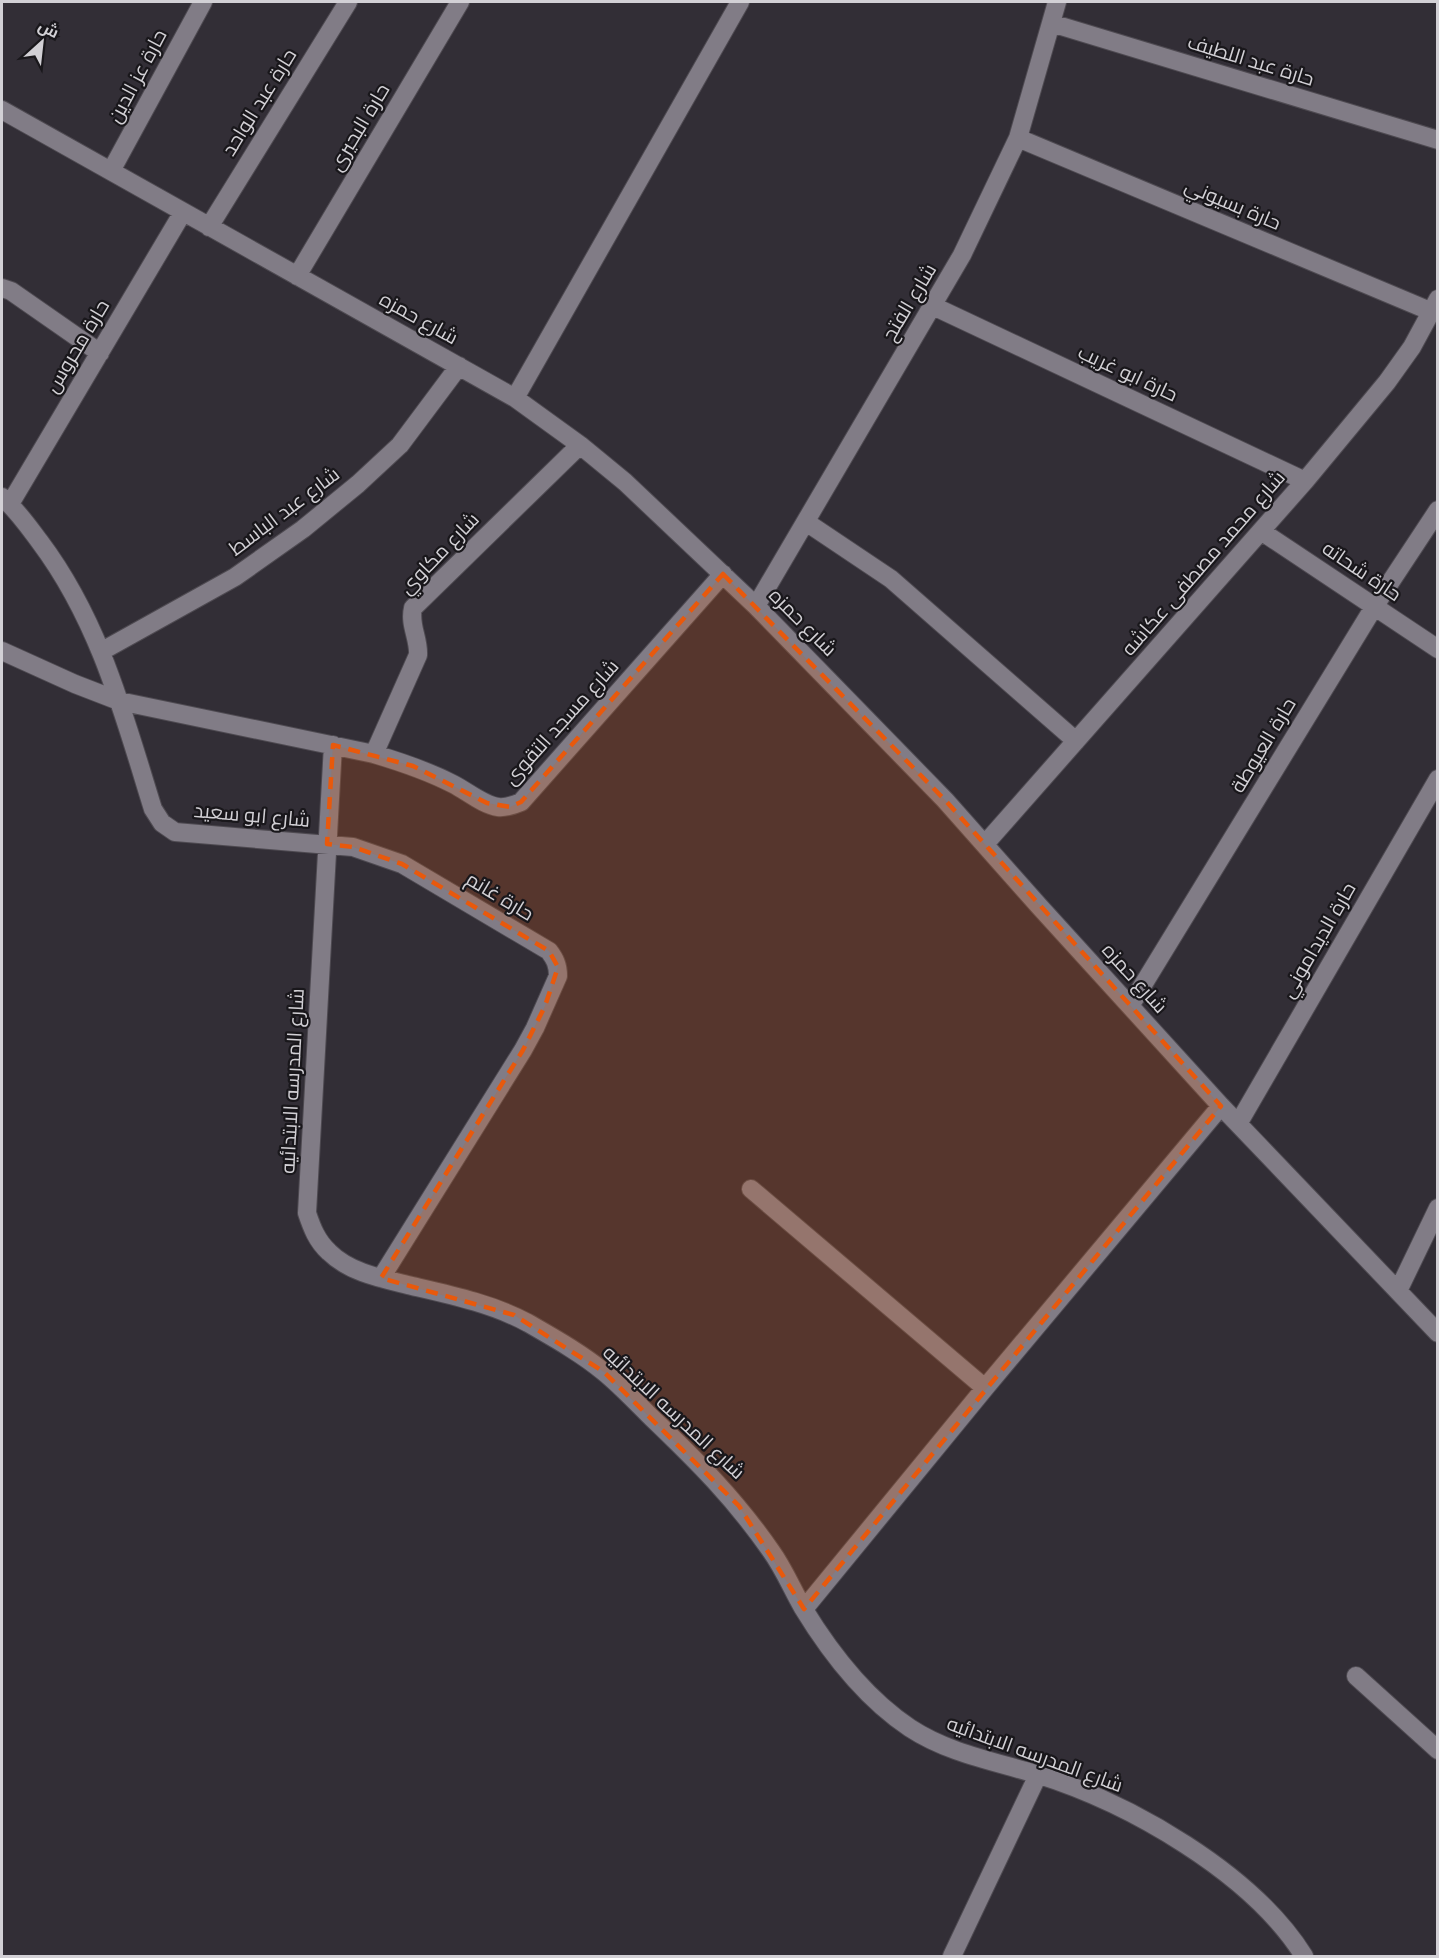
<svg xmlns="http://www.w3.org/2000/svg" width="1439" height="1958" viewBox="0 0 1439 1958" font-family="Roboto,Cairo,sans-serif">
<rect width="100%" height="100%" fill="#322e36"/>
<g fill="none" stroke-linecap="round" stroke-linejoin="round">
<g stroke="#4e4a51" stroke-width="20">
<path id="minor" d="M1051,23l387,117
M2,110l513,288 65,47 45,37 131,124 189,194 94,106 182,200 217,227
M1018,138l412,173
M111,171l92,-169
M209,227l139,-225
M297,276l163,-274
M2,288l9,3 89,62
M933,306l372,175
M515,398l225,-396
M2,497c15,13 26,29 38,45 60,80 84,174 113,267l9,14 13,9 178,15 49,17 147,87c6,8 9,14 9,25l-23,52 -12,22 -142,228
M10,504l173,-292
M806,522l85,57 185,162
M1261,531l177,118
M756,606l206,-351 56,-117 39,-136
M2,651l73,33 44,17 255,53c27,8 54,17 79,30 14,7 30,21 45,23 8,1 16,-2 23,-5l202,-228
M102,651l133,-74 68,-48 55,-45 42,-39 59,-79
M333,745l-26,468c5,15 10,28 22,39 21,21 55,27 83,34 39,9 81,18 116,37 26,15 53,30 76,49 17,14 32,30 47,45 46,44 84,82 120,134 13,18 21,38 32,57 28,46 62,90 107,120 38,25 83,33 126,46 94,29 216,99 268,182
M374,754l44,-99c1,-17 -9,-30 -5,-47l167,-163
M985,844l320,-363 82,-99 25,-35 26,-48
M1130,1006l244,-399 64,-97
M1238,1124l200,-345
M751,1189l234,199
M1398,1291l40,-83
M804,1609l181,-221 236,-282
M1356,1676l82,74
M952,1956l86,-181"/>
</g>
<use href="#minor" stroke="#817c86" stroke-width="18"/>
</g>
<path fill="#e8590c" fill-opacity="0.2" stroke="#e8590c" stroke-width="4.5" stroke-dasharray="12 8" stroke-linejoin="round" d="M723,574l222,226 276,306 -417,503 -65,-103 -135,-134 -90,-57 -133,-37 142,-228 22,-44 13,-39 -9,-16 -147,-87 -49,-17 -26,-3 6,-99 80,21 74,37 23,4 11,-5z"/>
<g text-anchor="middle" stroke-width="4.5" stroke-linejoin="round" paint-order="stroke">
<g font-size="20" fill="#d2d0d5" stroke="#19171b">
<text transform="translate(1251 60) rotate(17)" y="7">حارة عبد اللطيف</text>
<text transform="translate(137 76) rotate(-62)" y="7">حارة عز الدين</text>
<text transform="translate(259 102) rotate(-58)" y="7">حارة عبد الواحد</text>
<text transform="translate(359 127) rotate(-59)" y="7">حارة البحيرى</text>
<text transform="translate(1233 204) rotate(23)" y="7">حارة بسيوني</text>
<text transform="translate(909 302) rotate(-59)" y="7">شارع الفتح</text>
<text transform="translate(419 318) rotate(29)" y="7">شارع حمزه</text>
<text transform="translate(77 346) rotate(-59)" y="7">حارة محروس</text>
<text transform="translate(1128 373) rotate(25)" y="7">حارة ابو غريب</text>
<text transform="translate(284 511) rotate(-37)" y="7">شارع عبد الباسط</text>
<text transform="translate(439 553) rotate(-46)" y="7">شارع مكاوي</text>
<text transform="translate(1203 563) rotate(-49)" y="7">شارع محمد مصطفى عكاشه</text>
<text transform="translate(1362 571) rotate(34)" y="7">حارة شحاته</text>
<text transform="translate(803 622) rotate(45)" y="7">شارع حمزه</text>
<text transform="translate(561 722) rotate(-48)" y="7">شارع مسجد التقوى</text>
<text transform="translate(1263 745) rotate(-59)" y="7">حارة العيوطة</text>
<text transform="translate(252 815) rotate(5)" y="7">شارع ابو سعيد</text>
<text transform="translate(500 896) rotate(31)" y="7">حارة غانم</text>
<text transform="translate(1318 940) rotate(-60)" y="7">حارة الديداموني</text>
<text transform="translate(1135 978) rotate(48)" y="7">شارع حمزه</text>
<text transform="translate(292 1081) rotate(-87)" y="7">شارع المدرسه الابتدائيه</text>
<text transform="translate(674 1412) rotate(43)" y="7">شارع المدرسه الابتدائيه</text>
<text transform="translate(1035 1754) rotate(20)" y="7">شارع المدرسه الابتدائيه</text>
</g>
</g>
<rect width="1439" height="1958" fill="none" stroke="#d2d0d5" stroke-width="6"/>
<g transform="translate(42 42) rotate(27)" stroke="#19171b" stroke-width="4.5" paint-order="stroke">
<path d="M0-4.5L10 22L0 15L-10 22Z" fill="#d2d0d5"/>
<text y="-9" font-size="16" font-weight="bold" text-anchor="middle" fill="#d2d0d5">ش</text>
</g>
</svg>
